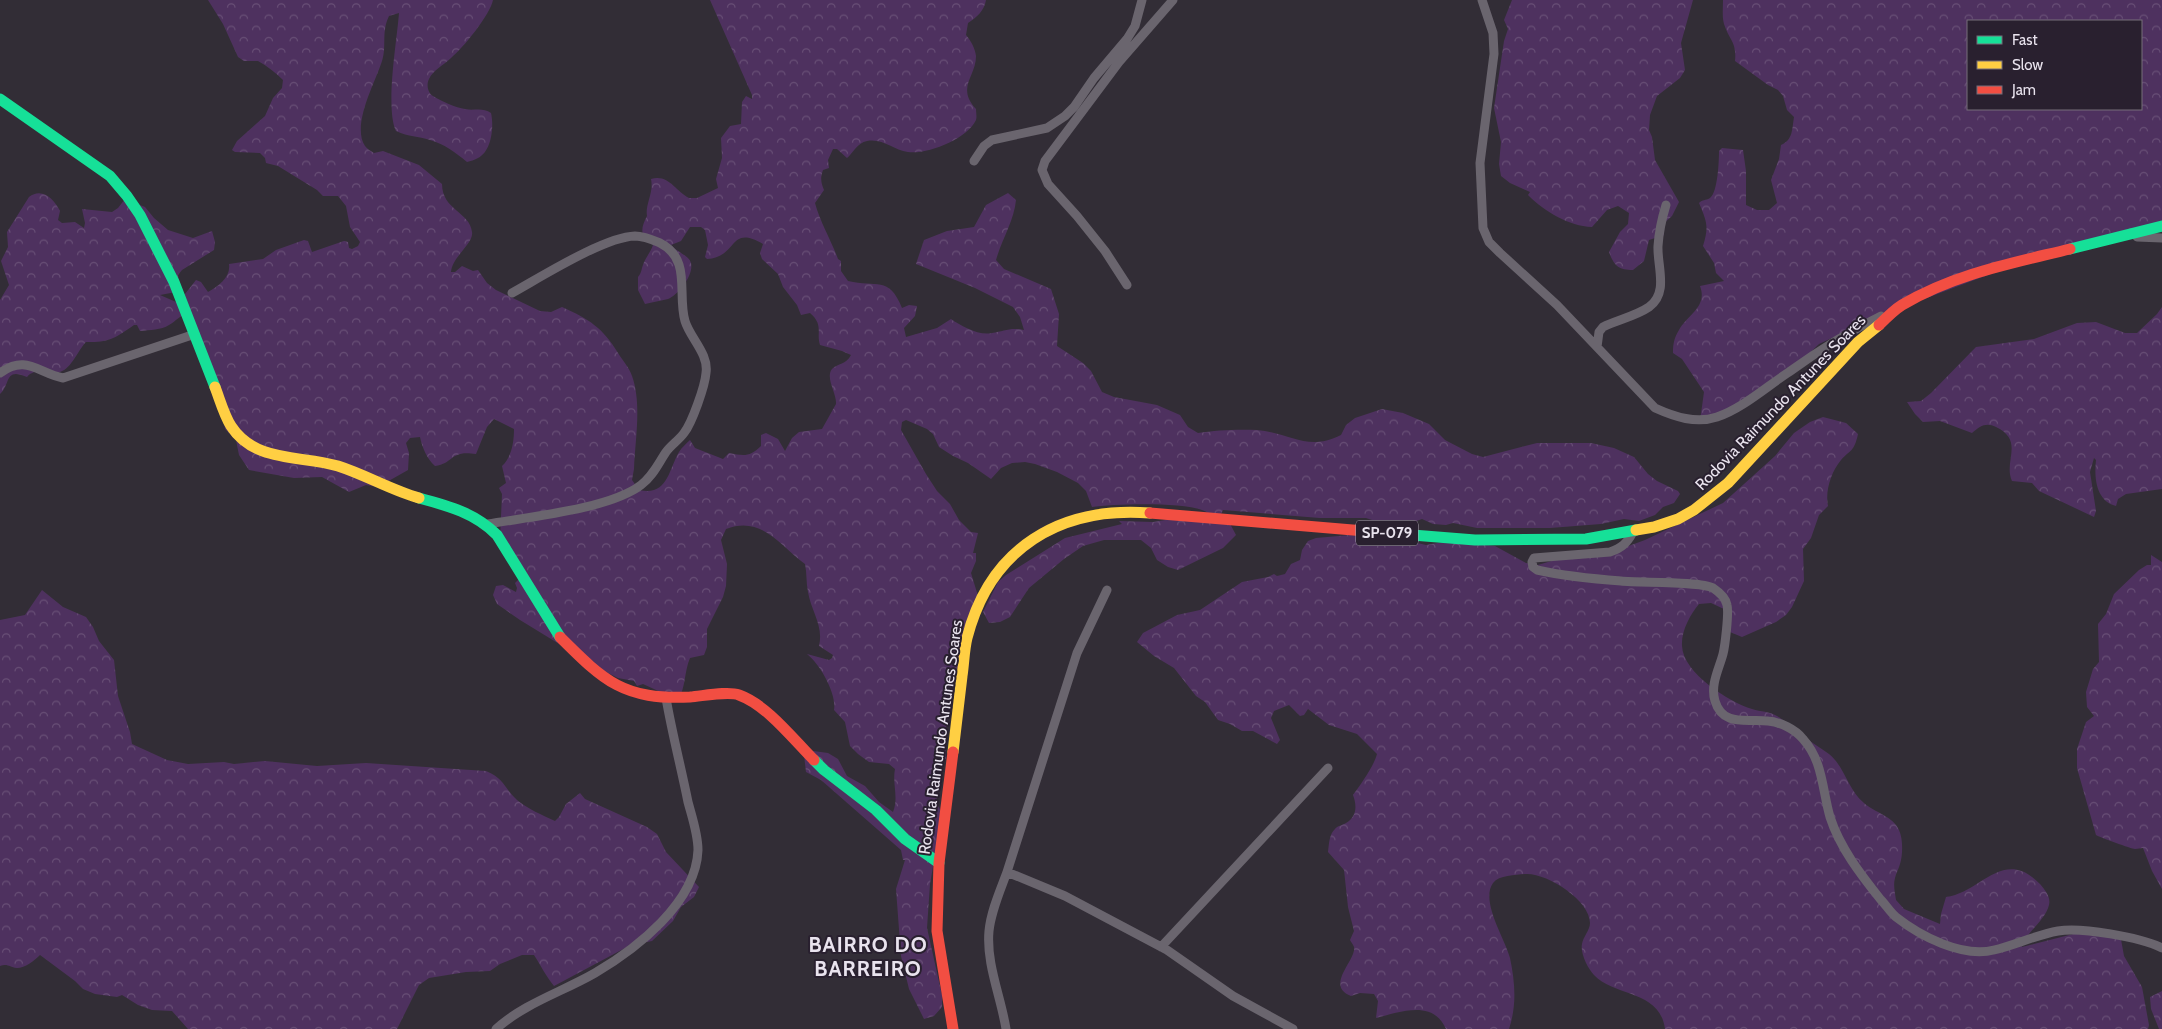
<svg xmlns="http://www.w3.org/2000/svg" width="2162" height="1029" viewBox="0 0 2162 1029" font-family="Cabin,sans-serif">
<defs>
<pattern id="forest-crowns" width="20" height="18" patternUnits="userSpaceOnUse" patternTransform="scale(1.25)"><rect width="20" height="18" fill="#4e315f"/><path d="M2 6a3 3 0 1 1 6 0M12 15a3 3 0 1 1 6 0" fill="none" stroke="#684f76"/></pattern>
</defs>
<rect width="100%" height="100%" fill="#322d36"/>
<path fill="url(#forest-crowns)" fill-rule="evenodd" d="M208,0h285c-3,15 -30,48 -42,58 -7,7 -18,12 -22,21 -3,6 -1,14 4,17 8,5 23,12 32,13 9,2 18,-2 26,4 3,13 1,38 -13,45 -3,2 -8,3 -11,4 -12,-10 -23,-18 -37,-22 -12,-4 -21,-3 -34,-9 -11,-24 1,-90 3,-118l-10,3c-8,16 -2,30 -7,45 -6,20 -31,64 -17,85 2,3 6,5 9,7l9,-2 36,14 23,19c0,26 28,28 30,48 2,11 -20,25 -21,40h4l7,-6 11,5 5,-1 9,13 9,7 44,21 11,1 11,-5c27,12 41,21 56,46 5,8 11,14 14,23 10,28 3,64 2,93l-2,11 7,10c29,6 29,-19 40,-38 3,-5 7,-8 11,-12l5,8 28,11 6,-6c15,3 21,4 32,-7v-11l5,-2 12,6 7,12 7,-13 7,-6 23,-3 14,-25c1,-10 -11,-26 -4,-35 6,-6 14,-4 19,-14l-9,-4 -22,-6c-4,-12 4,-20 -10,-32l-9,2 -4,-10 -14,-18 -5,-13 -16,-15 -2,-6 3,-9c-35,-20 -24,13 -56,15l-2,-2 3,-12 -3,-15 -4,-3h-11l-9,14 -10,4c5,7 18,10 20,18 3,12 -13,32 -23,36 -7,2 -16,3 -23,5l-7,-14v-13c4,-5 3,-7 5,-12 2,-7 8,-13 10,-20 -13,-8 -13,-16 -6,-29 -2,-12 7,-23 4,-37 18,-5 24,12 38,19h8l21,-10 -2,-9 6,-21 -1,-20 9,-12 11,-2 1,-22 4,-6 6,3v-4l-42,-95h276c-2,11 -9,17 -18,23l-2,12c5,6 9,13 10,21 0,21 -20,31 0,53 0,3 1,8 0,11 -9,19 -49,35 -68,32 -15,-2 -25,-14 -41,-11 -10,2 -13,11 -20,17l-10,-9h-4l-5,11 1,8 -6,2c-3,8 -2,13 1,20l-9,13c5,19 16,37 23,56l3,2v10l7,10c28,7 41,-6 54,27l7,-3 8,1 -2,10 -11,12 2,9 31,-9 14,-9c10,7 28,17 41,14 12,-2 19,-6 32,-3l-4,-13 -7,-10 -38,-19 -59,-24 8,-24 23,-9 27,-4 12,-22 22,-12 8,7c-2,21 -14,39 -20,60l8,9 47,20 8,25 -2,32 26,17 8,8 11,21 12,5 43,8 23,10 8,12 10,6c18,-3 41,-4 59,-3 34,3 50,22 84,5l5,-10 9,-7 27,-9 21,4 26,11 16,16 27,14 11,3 54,-14h54l23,5 20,9 14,17 9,7 21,10 2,3 -6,9 -11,4 -8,8 -16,6 -15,-2 -23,5 -51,4h-73l-24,-5 -7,2 -13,-1 -11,-5 -11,4h-30l-15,-5h-46l-97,-8 -2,4 7,6 8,15 -13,13 -45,22 -10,-3 -11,-7 -6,-12 -10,-8h-37l-21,6 -19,13 -35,29 -19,29 -10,5 -11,1 -6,-11 15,-30 8,-7 59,-37 57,-14 -3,-3 34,1 55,-9c-15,-12 -95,-9 -116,-6l-6,-16 -8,-8 -21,-11 -22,-8 -10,-2 -13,1 -11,5 -10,11 -23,-16 -15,-7 -14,-9 -6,-13 -6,-5 -21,-9 -4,2 -1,8 25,44 11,17 13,13 9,16 12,12 7,1 -5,20h3v8l-5,12 7,23 -26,91 -7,49 1,23 -3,1 -7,22 1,21 5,11 -12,70 -3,44 15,67v12l-8,9 -10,3 -15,-30 -8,-33 -5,-67 9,-29h-2l-2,-10 -80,-70 -15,-8 -2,-17 2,-5 22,3 10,6 9,17 18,10 14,16 14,10c6,-15 -1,-28 2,-43l-6,-5 -20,-2 -11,-8 -8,-8 -5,-24 -11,-12c3,-16 -14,-46 -27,-56l22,6 3,-2 1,-3 -14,-9c5,-20 -8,-35 -11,-54 -2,-9 -1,-19 -3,-28 -25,-18 -43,-49 -79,-35l-5,11 6,24 -1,22 -3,11 -16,32v18l-3,8 -14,3c-6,14 -4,29 -12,42l-35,-16 -6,2 -3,-5 -16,-3 -18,-9 -80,-49 -23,-16 -4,-9 3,-9 7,-1 13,7 1,-4 -2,-5 5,-5 -20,-38 2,-46 -3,-6 7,-5 -4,-17c10,-9 12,-25 12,-37l-20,-10 -7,8 -11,27c-27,-4 -21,9 -41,12 -8,-7 -13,-19 -15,-29l-10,1 -4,5 3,10 -1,17 -30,17 -12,-2 -17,7 -27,-15 -28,1 -45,-8 -10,-15 -3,-15 -11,-11 -4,-29 -22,-54 -12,-8 5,-15 -5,-9c-8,2 -11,7 -18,11 -8,5 -19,5 -29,6l-3,-6h-3c-19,13 -25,18 -48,17 -8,8 -14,26 -26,30 -12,3 -23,-6 -33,5 -23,-10 -16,7 -27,17v-94l9,-15 -8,-24 7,-14 -1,-15 22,-35c13,-10 25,2 31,14l-2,9 4,3 13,-1 9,6 1,-5 -3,-14 30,3 6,-4 7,-9 20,8 9,11 14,12 25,8 19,-7 3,11 -1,8 -32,20 -4,5 2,11 -4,6 -16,3 16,7 9,-8 11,-14 5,2 7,10c11,-6 23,-15 21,-28l34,-5 13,-9 28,-10 4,1 4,11 32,-11 4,1 1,6 3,1 6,-3 2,-4 -10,-15 -4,-21 -8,-10h-15l-6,-6 -39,-24 -12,-3 -1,-5 -5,-5 -25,-1 -3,-2 5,-9 28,-25 8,-18 9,-10 1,-8c-7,-7 -16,-14 -25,-19h-14l-6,-4 -15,-33z
M1512,0h181l-12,43 4,27 -5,8 -23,18 -7,19 -1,15 3,7 3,23 24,42 -7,14 -9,8 1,11 -15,5 -5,21 -11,9c-14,0 -19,-4 -24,-18l11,-20 8,-8 1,-11 -11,-7 -11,4 -15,17c-23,-1 -47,-15 -64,-32l2,-3 -20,-9 -9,-7 -2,-12 2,-22 -7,-34 10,-67 4,-12 -4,-9z
M1723,0h439v223l-119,31 -164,62 -60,28 -32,31 -40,26 -47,20 4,-29 -22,-33 -9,-6c0,-9 1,-15 6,-23 8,-15 29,-23 21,-44l24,-5 -8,-8 -2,-10 -11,-17c6,-19 4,-24 -4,-43 4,-4 6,-2 11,-5 8,-6 9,-38 9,-47l3,-3 21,2 3,21v34l11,5h12l8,-7 -6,-23 8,-21 2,-14c12,-5 11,-16 13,-28l-7,-7 -4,-14 -5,-6 -10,-5 -33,-24c2,-19 -6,-21 -11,-37 -2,-8 -1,-16 -1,-24zM1968,21h173v88h-173z
M2162,307v182l-36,5 -8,5 -2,7c-20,-5 -22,-28 -20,-46l-2,-2 -4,14 6,39 -2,6 -55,-26 -7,-8 -20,-2c-9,-20 13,-40 -16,-54 -10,-5 -16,-1 -24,6l-32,-12 -17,1 -8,-8 -8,-12 14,-1 10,-8 45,-46 58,-8 43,-16 19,-1 29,11h12l20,-19z
M1823,417l23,6 12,11c-4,18 -7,15 -17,26 -10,12 -16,31 -13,46l-9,9 -8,23 -8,11 1,32 -12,26 -6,8 -10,7 -34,15 -12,-5 -6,-23 -13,-6 -12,1c-9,11 -18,27 -17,42 1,27 47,56 70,63 9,3 17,2 25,7 10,6 18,14 27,21 8,6 17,11 25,17 16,13 19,36 35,49 10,9 30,14 35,27 4,9 4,24 1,34 -1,4 -4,9 -5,14 -2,7 0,15 1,22l8,9 36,15 1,-10 5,-17c35,-4 57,-51 94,-13 5,6 11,13 9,21 -4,16 -23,27 -27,42l59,-15 39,2 4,22 18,31 7,38 -1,4h-483c-5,-39 -50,-32 -71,-54 -6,-6 -14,-22 -12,-31 1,-7 8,-14 8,-21 0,-23 -44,-51 -65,-49 -10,1 -26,1 -32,9 -13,18 12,56 17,75 5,24 7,47 -1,71h-63c-13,-30 -46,-17 -70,-11l2,-17 -4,-7 -14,-1 -9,3c-27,-10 6,-37 3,-49 -1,-3 -3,-5 -4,-7l4,-9 -6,-24 -4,-37 -16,-18c1,-7 1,-18 7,-23 2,-3 8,-4 11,-6 11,-7 11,-17 7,-28 8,-11 21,-29 24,-41l-20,-20 -28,-9 -21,-16 -4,6 -4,1 -11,-11 -15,6 -3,7 9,22 -3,4 -24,-13h-11l-12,-7 -12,-4 -13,-18 -9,-6 -22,-28 -20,-12 -17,-14 6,-9 34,-18 23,-5 42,-28 26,-5 6,-3 3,2 8,-2 6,-10 9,-4 2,-10 6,-9 8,-3 34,-3 46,3 30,7 23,-4 46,5 31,17 12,2 20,-6 57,-8 30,-11 78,-37 52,-47 19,-23 16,-11z
M2151,555l11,7v327l-10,-18 -9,-23c-3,0 -5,1 -8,1 -3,0 -36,-12 -39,-14l-19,-67v-19l9,-27 8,-6 -7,-9 -1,-15 7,-23 6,-7 -1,-38 8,-10 8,-20 25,-24 8,-5h4z
M42,590l21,17 23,10 7,10 6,14 15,19 4,36 12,36 2,12 35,16 21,4 36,-2 10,2 31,-3 52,5 49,-3 120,8c18,7 18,17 31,29 11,9 25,15 38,21l4,-4 7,-13 14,-11 5,6 62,28 10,7 9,18 33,35 -5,10 -13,10 -8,14 -21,20 -5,1 -5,-3 -88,47c-8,-10 -13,-20 -20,-31h-12l-22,9 -10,7 -24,1 -37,6 -10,7 -22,44h-209l-16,-18 -20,-1 -14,-5 -16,-10 -5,2 -22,-3 -12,-5 -8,-8 -35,-26c-6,6 -15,13 -23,13 -8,-1 -9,-5 -17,-2v-346l25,-5z
M2162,991v38h-3l-8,-20 -1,-12z"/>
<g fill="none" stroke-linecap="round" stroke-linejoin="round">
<path stroke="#6a656e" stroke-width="9" d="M1482,0l11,33 1,21 -14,109 3,65 6,14 11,11 57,52 98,103c20,9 41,16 62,9 26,-9 49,-30 72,-45 29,-21 59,-40 92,-56
M974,161l10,-15 8,-6 55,-12 18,-12 9,-9 20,-29 33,-39 8,-13 7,-26
M2137,237l25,1
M1127,285l-22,-34 -28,-35 -29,-32 -6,-14 3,-9 74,-99 54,-62
M1597,347l2,-15 4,-5c14,-7 33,-11 46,-20 20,-14 8,-41 9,-61 1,-15 4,-28 8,-41
M0,373c26,-19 38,0 63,5l132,-44
M488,524c40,-7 122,-15 153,-39 12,-9 17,-21 25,-33 5,-7 13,-12 18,-19 8,-10 21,-47 22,-60 3,-19 -16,-35 -21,-52 -8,-27 7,-62 -25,-78 -7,-3 -16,-7 -25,-7 -31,1 -94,41 -123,57
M1633,532c-6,11 -11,16 -23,20l-76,6 -2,4 1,5 4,3c27,6 56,9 84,11 18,2 80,0 92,7 6,4 13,10 14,17 2,8 -2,41 -4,49 -4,15 -13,31 -8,47 8,27 34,17 53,20 12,1 27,8 35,18 20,22 19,50 27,78 10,31 31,58 51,83 5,5 9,12 15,17 24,19 66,41 98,33 21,-5 42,-15 64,-19 23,-4 82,6 104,17
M1007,872l70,-219 30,-63
M1161,947l167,-179
M496,1029c29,-26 66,-37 99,-56 41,-24 101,-70 103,-123 0,-16 -6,-33 -10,-48 -7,-35 -16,-69 -22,-104
M1006,1029c-5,-32 -20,-65 -17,-98 2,-20 11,-40 18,-59l58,24 102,54 66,46 60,33"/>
<path stroke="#16e098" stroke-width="11" d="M0,99l110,77 17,20 13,19 34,67 41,105
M2070,249l92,-23
M419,498c30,8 56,15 78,37l63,102
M1400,534l75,6 111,-1 50,-9
M814,760l10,10 52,40 29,29 34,24"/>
<path stroke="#ffcf43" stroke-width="11" d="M215,387c5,13 9,28 16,39 24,37 69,29 107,40 28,9 53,24 81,32
M1636,530l18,-3 24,-8 16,-9 34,-27 130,-141 21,-17
M953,752c3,-26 6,-51 9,-76 2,-13 2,-26 5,-38 23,-90 93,-132 183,-125"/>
<path stroke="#f24e42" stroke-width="11" d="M1879,325c7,-7 15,-15 23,-20 52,-31 111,-42 168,-56
M1150,513l250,21
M560,637c45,45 64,63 130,60 13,-1 38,-6 49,-2 28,10 54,44 75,65
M953,752l-14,111 -2,68 16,98"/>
</g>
<g text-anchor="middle" stroke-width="4" stroke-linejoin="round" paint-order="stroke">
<rect fill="#29202f" stroke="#afa8b5" stroke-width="1" x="1356" y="520.5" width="62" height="25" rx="4"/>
<g font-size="15" font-weight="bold" fill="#e9e3ee">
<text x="1387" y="538">SP-079</text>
</g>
<g font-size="16" fill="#e9e3ee" stroke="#29202f">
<text transform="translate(1780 402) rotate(-46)" y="6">Rodovia Raimundo Antunes Soares</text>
<text transform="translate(940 737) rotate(-82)" y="6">Rodovia Raimundo Antunes Soares</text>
</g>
<g font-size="21" font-weight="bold" letter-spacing="1" fill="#e9e3ee" stroke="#29202f">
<text x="868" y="952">BAIRRO DO<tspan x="868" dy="24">BARREIRO</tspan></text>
</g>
</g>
<rect x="1967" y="20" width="175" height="90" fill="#29202f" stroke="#766e7b"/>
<rect x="1977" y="36" width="25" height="8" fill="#16e098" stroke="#766e7b"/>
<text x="2012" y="45" font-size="15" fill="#e9e3ee">Fast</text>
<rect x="1977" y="61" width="25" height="8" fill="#ffcf43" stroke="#766e7b"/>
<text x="2012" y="70" font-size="15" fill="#e9e3ee">Slow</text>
<rect x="1977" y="86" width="25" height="8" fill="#f24e42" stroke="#766e7b"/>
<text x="2012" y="95" font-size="15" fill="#e9e3ee">Jam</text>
</svg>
